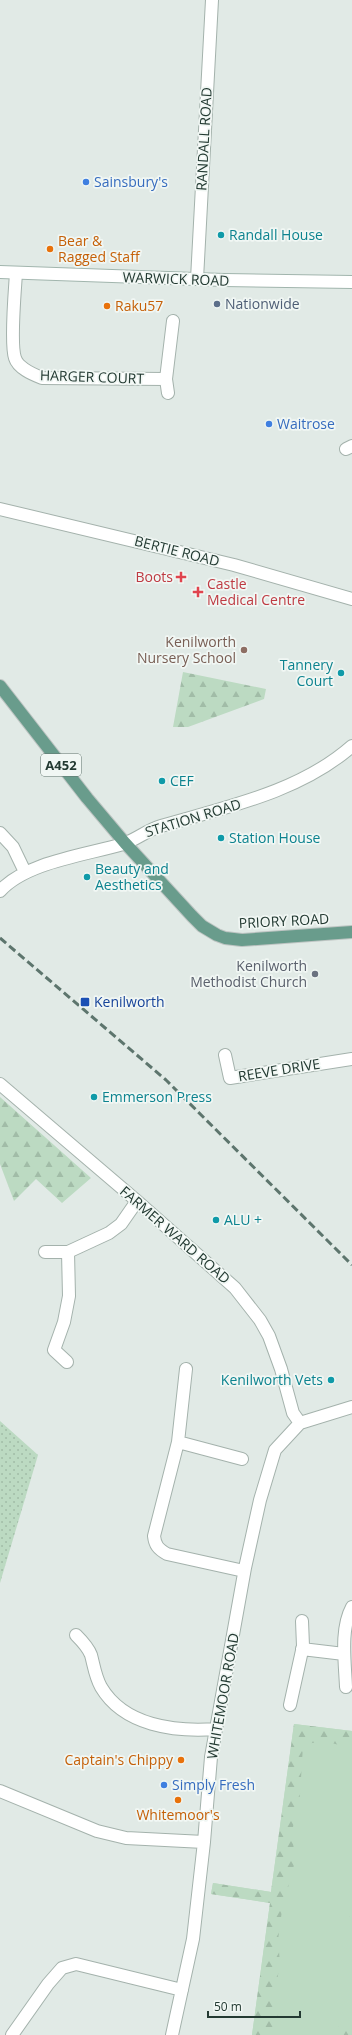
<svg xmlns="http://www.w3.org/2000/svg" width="352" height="2035" viewBox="0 0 352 2035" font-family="'Open Sans',sans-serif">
<defs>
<pattern id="forest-firs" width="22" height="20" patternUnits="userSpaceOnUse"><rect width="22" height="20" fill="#bcdac2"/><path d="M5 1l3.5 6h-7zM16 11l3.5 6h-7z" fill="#a1bca7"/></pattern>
<pattern id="park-dots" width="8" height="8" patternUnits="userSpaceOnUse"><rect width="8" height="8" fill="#bcdac2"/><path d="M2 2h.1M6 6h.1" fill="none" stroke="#a1bca7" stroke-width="1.8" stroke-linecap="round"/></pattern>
</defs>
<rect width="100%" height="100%" fill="#e1eae6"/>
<path fill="#bcdac2" d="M294,1724l58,7v304h-100l18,-132 -59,-9 2,-11 58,9z"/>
<path fill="url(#forest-firs)" d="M183,672l83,17 -2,10 -76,28h-15z
M0,1097l91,81 -29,25 -26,-24 -22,22 -14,-37z
M294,1724l58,7v19c-17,-8 -32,-10 -49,-5l-3,50 -7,32 1,38 -12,45 -4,30 2,23 -5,30 4,18 -9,24h-18l18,-132 -59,-9 2,-11 58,9z
M351,1914l1,1v24l-7,-15z
M352,2017v18h-15l3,-15z"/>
<path fill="url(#park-dots)" d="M0,1421l38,34 -38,128z"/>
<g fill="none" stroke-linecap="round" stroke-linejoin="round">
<g stroke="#a4b2ac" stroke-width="14">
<path id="street" d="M16,273c-1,17 -6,71 -1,85 3,10 17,16 27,20l124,1
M197,279l15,-279
M168,393l-2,-14 7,-58
M346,449l6,-3
M0,509l234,56 118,34
M0,833l13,14 12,25
M0,891c26,-29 86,-36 123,-47 13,-4 24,-14 38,-18 65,-19 139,-34 191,-80
M225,1055l5,23 122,-19
M0,1084l137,117 98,87 25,32 9,16 12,33 12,44 7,10
M45,1252h23
M67,1362l-13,-12 10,-28 5,-26 -1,-44 41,-19 12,-9 16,-23
M186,1369l-8,73 -24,94c1,9 4,13 13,18l77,17
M178,1442l64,17
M76,1635c6,6 12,12 15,20 3,11 4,21 10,32 23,39 74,45 115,42
M302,1649l42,5
M346,1687c-1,-25 -6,-58 6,-80
M290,1705l13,-59 -1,-25
M0,1791l97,40 29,7 78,4
M12,2035l36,-51 14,-16 14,-4 106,26
M172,2035l21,-96 11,-97 7,-85 34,-189 15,-68 15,-50 25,-27 52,-16"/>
</g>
<g stroke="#a1b5ad" stroke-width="14">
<path id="secondary" d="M0,272l224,8 128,2"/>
</g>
<g stroke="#bdc4c2" stroke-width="14">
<path id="primary" d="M0,686l87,112 38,45 67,73 10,10 15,9 8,3 17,2 110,-8"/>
</g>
<use href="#street" stroke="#fff" stroke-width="12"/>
<use href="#secondary" stroke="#fff" stroke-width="12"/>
<use href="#primary" stroke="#699c8c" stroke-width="12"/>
<path stroke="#5d756d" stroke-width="3" stroke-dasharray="8 4" stroke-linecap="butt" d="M0,938l166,142 186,185"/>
</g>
<g fill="#3f7fe0" stroke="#f1f7f4" stroke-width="1.5">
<circle cx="86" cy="182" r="4"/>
<circle cx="269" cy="424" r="4"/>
<circle cx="164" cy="1785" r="4"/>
</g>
<g fill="#0f9aa8" stroke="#f1f7f4" stroke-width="1.5">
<circle cx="221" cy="235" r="4"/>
<circle cx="341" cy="673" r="4"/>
<circle cx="162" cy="781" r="4"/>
<circle cx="221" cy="838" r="4"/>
<circle cx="87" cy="877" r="4"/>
<circle cx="94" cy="1097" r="4"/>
<circle cx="216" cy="1220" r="4"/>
<circle cx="331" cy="1380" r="4"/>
</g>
<g fill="#e8710a" stroke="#f1f7f4" stroke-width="1.5">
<circle cx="50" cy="249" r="4"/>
<circle cx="107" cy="306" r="4"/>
<circle cx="181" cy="1760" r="4"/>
<circle cx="178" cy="1800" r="4"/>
</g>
<circle fill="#5c6f8a" stroke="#f1f7f4" stroke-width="1.5" cx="217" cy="304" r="4"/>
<g fill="#e0444e" stroke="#f1f7f4" stroke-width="1.5">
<path d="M179 571h4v4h4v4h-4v4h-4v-4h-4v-4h4z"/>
<path d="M196 586h4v4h4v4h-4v4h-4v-4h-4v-4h4z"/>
</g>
<circle fill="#8d6e63" stroke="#f1f7f4" stroke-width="1.5" cx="244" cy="650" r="4"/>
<circle fill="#6b7280" stroke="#f1f7f4" stroke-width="1.5" cx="315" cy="974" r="4"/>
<rect fill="#1a4fb4" stroke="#f1f7f4" stroke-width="1.5" x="80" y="997" width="10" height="10" rx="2"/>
<g text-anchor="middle" stroke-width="3.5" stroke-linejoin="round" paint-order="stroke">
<rect fill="#f1f7f4" stroke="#61736c" stroke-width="1" x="41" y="754" width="40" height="22" rx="3"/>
<g font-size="13" font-weight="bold" fill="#233a32">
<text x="61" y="770">A452</text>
</g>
<g font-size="14" fill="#233a32" stroke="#f1f7f4">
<text transform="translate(204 139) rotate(-87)" y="5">RANDALL ROAD</text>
<text transform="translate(176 279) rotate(2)" y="5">WARWICK ROAD</text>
<text transform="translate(92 377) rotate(2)" y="5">HARGER COURT</text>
<text transform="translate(177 551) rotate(14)" y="5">BERTIE ROAD</text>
<text transform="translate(193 818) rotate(-17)" y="5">STATION ROAD</text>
<text transform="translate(284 921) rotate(-3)" y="5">PRIORY ROAD</text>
<text transform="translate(279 1070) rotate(-9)" y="5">REEVE DRIVE</text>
<text transform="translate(175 1235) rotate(41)" y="5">FARMER WARD ROAD</text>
<text transform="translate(223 1696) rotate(-80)" y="5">WHITEMOOR ROAD</text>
</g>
<g font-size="14" fill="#366cbe" stroke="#f1f7f4" text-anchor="start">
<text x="94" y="187">Sainsbury's</text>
<text x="277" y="429">Waitrose</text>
<text x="172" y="1790">Simply Fresh</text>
</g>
<g font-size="14" fill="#0d838f" stroke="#f1f7f4" text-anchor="start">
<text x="229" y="240">Randall House</text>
<text x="333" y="670" text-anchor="end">Tannery<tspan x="333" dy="16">Court</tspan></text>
<text x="170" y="786">CEF</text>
<text x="229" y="843">Station House</text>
<text x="95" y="874">Beauty and<tspan x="95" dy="16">Aesthetics</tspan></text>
<text x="102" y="1102">Emmerson Press</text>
<text x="224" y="1225">ALU +</text>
<text x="323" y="1385" text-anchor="end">Kenilworth Vets</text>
</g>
<g font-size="14" fill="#c56008" stroke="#f1f7f4" text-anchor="start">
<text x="58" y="246">Bear &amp;<tspan x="58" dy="16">Ragged Staff</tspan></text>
<text x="115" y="311">Raku57</text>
<text x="173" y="1765" text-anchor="end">Captain's Chippy</text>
<text x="178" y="1820" text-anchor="middle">Whitemoor's</text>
</g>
<g font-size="14" fill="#4e5e75" stroke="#f1f7f4" text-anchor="start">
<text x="225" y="309">Nationwide</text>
</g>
<g font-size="14" fill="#be3a42" stroke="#f1f7f4" text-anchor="end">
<text x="173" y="582">Boots</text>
<text x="207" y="589" text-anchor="start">Castle<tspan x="207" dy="16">Medical Centre</tspan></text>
</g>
<g font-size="14" fill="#785e54" stroke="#f1f7f4" text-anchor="end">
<text x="236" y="647">Kenilworth<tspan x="236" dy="16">Nursery School</tspan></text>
</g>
<g font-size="14" fill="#5b616d" stroke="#f1f7f4" text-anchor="end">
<text x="307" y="971">Kenilworth<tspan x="307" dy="16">Methodist Church</tspan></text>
</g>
<g font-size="14" fill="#164399" stroke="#f1f7f4" text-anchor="start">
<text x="94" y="1007">Kenilworth</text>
</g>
</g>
<path d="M208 2011v6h92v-6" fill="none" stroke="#233a32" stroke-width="2"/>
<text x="214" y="2011" font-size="12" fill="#233a32" stroke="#f1f7f4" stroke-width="3" paint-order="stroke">50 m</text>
</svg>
